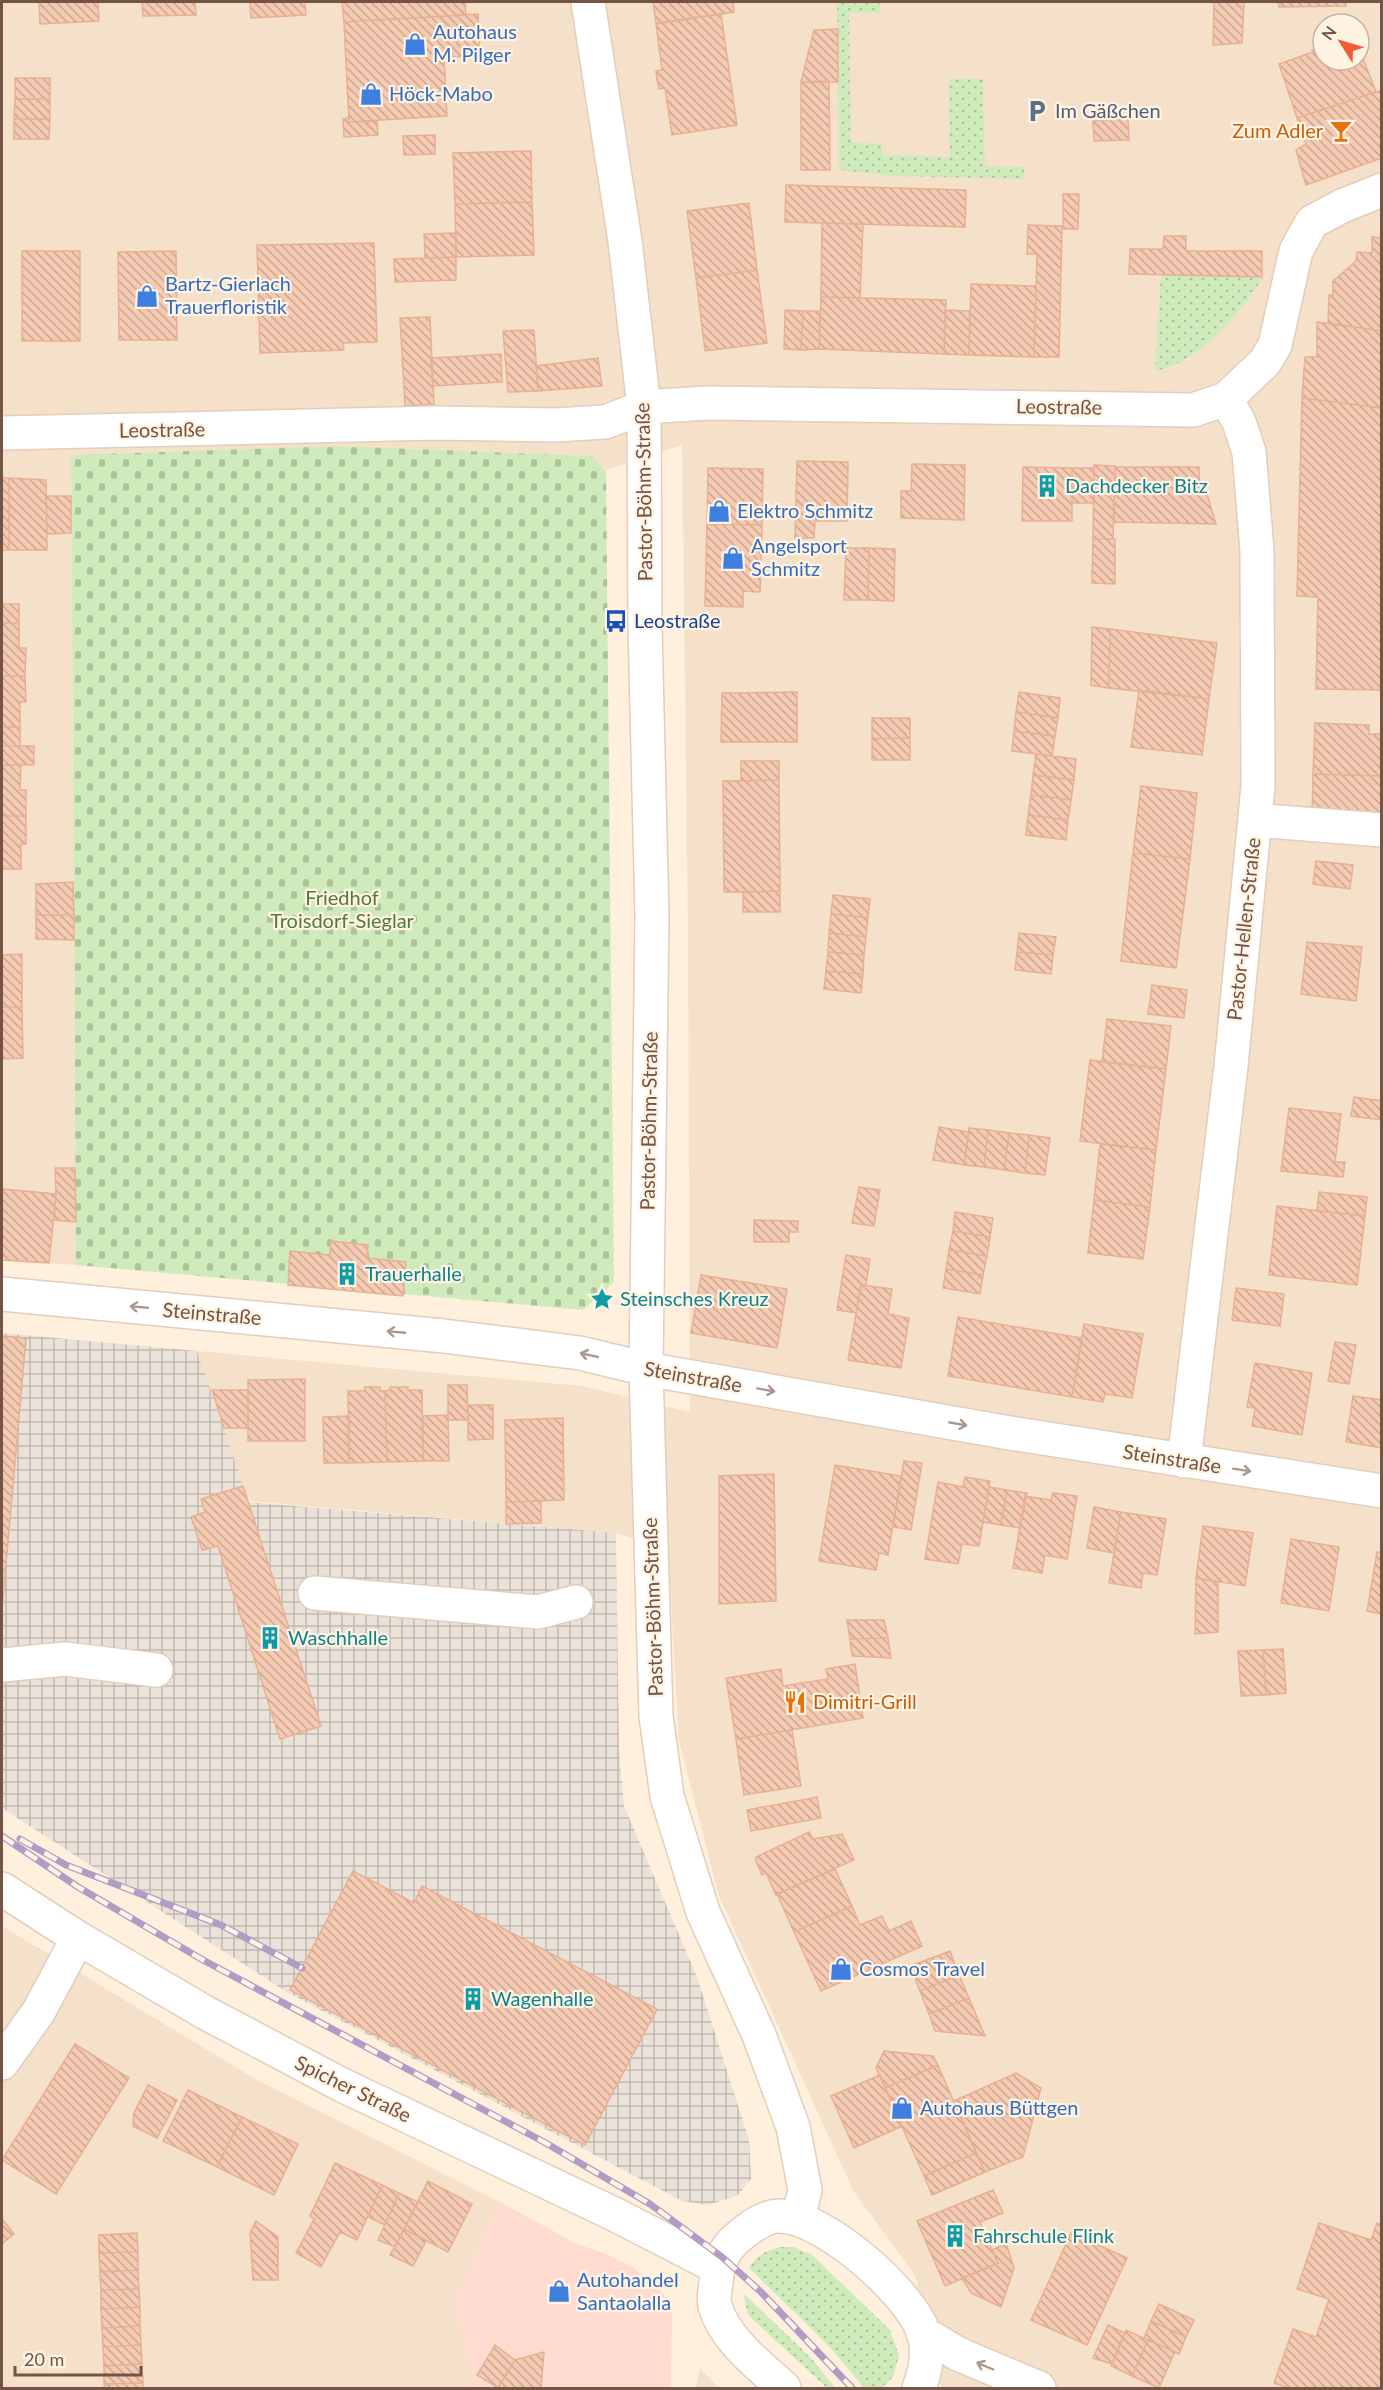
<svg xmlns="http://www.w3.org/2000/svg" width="1383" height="2390" viewBox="0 0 1383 2390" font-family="Lato,sans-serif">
<defs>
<pattern id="industrial-grid" width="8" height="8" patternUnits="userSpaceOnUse" patternTransform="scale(1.5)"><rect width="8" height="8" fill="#eae1d9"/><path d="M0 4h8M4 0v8" fill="none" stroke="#c2b9b2"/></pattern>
<pattern id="grass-dots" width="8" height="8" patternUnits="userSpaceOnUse" patternTransform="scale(1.5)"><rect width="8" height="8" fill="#d0ebbb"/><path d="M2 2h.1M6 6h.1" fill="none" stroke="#adc19a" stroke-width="1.8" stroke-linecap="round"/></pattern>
<pattern id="cemetery-stones" width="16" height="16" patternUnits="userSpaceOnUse" patternTransform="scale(1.5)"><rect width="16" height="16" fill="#d0ebbb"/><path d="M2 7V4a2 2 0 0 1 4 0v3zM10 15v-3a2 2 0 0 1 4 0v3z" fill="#adc19a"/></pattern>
<pattern id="building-back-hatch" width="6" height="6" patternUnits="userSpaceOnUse" patternTransform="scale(1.5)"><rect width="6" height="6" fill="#f5cab2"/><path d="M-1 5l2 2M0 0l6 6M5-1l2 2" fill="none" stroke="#cba792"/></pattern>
</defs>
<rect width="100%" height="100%" fill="#fef0dc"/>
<path fill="#f5e1ca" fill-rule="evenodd" d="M2,2h1379v2386h-440l-26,-113 -61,-83 -135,-296 -40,-155 -11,-192 -52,-16 -368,-32 -51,-150 385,35 108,26 -2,-475 -6,-492 -75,25 -14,-14 -255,-10 -267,9 5,810 -74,-5zM1323,24h36v36h-36z
M2,1926l257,155 241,121 -46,97 22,89h-474z
M700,2368l19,20h-23z"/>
<path fill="#ffdccf" d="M500,2202l77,42 29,10 25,12 23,17 18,21 -1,84h-195l-22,-89z"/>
<path fill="url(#industrial-grid)" d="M2,1333l195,18 52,151 367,31 3,218 5,55 73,171 52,163 2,39 -14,17 -30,9 -25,-4 -397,-210 -283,-183z"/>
<path fill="url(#grass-dots)" d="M837,2h43v11h-31l2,129 30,2 2,11 67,2 -1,-78h34l2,87 39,1v12l-132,-3 -53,-6z
M1161,274l102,4c-21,31 -48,65 -81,83 -8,5 -18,7 -27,10z
M780,2247h13l18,7 79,76 9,25 -6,22 -11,11h-18l-34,-41 -81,-79c8,-13 17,-17 31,-21z
M743,2293l68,65 24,30h-8l-79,-73z"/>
<path fill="url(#cemetery-stones)" d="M338,446l255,10 13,14 8,812 -31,28 -507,-45 -5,-810z"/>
<path fill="url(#building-back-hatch)" stroke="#e8b092" stroke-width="1.5" d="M39,2h59l1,19 -59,3z
M142,2h53l1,13 -53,1z
M250,2h55l1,13 -55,3z
M342,2h123l1,13 -122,7z
M653,2h80l1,10 -78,11z
M1214,2h30l-2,41 -29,2z
M1278,2h68v4l-67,1z
M478,14l2,42 -36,1 3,59 -98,6 -5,-100z
M721,14l16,111 -65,10 -7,-47 -6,1 -2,-9 -1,-9 6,-1 -6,-46z
M838,29v53h-37l13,-52z
M1323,46v14h36v-12l17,44 -79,26 -18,-54 34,-12 -1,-2z
M15,78h35v21h-35z
M829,81l1,89h-29v-88z
M1382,90v68l-76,27 -10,-35 10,-6 -9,-26z
M15,99h35v20h-36z
M349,118v4l28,-1 1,14 -34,2 -1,-18z
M14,119h36l-1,20h-35z
M1128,119l1,21 -35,1 -1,-20z
M435,135v19l-31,1 -1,-19z
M531,151l1,51 -77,2 -2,-51z
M786,185l180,5 -1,37 -180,-5z
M1063,194h16l-1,35h-15z
M532,202l2,53 -78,2 -1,-53z
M749,203l8,67 -61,8 -9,-67z
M822,223l41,1 -3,74 -39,-1z
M1028,225l34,1 -3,131h-25l3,-103h-10z
M456,233v24l-31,1 -1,-24z
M1164,236h22v15h76v26l-133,-3 1,-25h33z
M1372,237l10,1v93l-54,-8 1,-28h4v-14l23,-20 1,-9 15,1z
M374,243l3,99 -34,1 1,7 -84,3 -3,-108z
M22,251h58v90h-58z
M176,251l1,89h-58l-1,-88z
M456,257v23l-61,2 -1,-23z
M757,270l10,73 -62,8 -9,-73z
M971,284l65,2 -2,71 -65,-2z
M821,297l125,3 -2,54 -125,-5z
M785,310l18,1 -2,39 -17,-1z
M945,310l25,1 -1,44 -25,-1z
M803,311h17l-1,38 -18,1z
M430,317l4,87 -29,2 -5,-88z
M1317,322l65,9v77l-80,-10 3,-41h12z
M534,330l4,61 -30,1 -5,-61z
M501,354l1,28 -69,4 -2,-28z
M598,358l4,28 -64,5 -2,-25z
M1302,398l80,10v282l-66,-1 2,-92 -21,-1z
M797,461l51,1 -1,59h-32l-1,17h-19z
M912,464l53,1 -1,55 -63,-2v-27h10z
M1094,465l21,1 -2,73h-20z
M1023,467l49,1v53h-50z
M1115,467h84l1,27h7l9,30 -102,-2z
M708,468l55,1 -1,56 -55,-1z
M1072,468h22v35h-22z
M2,478h7v72h-7z
M9,478l37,2 1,70h-38z
M46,496h25v37l-24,1z
M707,524l55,1 -2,67 -17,-1v16l-38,-1z
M1093,539h22v45l-23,-1z
M846,548h23l-1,52h-24z
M869,548l26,1 -1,52 -26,-1z
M2,604h17v19h-17z
M2,623h17v25h7l-1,28h-23z
M1092,627l18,2 -1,59 -18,-3z
M1110,629l107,14 -8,56 -100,-11z
M2,676h23l1,26h-6v25h-18z
M1139,690l70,9 -7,56 -71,-8z
M797,692v50h-76l1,-49z
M1019,692l41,6 -2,20 -42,-6z
M1016,712l42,6 -3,18 -41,-5z
M872,718h38v20l-38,1z
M1315,723l54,2v9h13v42l-69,-2z
M2,727h18v19h-18z
M1014,731l41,5 -3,20 -40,-5z
M910,738v22h-38v-21z
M2,746h32v19h-32z
M1036,754l40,5 -2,21 -41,-5z
M741,761h38v19l-38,1z
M2,765h19l-1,25h6v26h-24z
M1313,774l69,2v45l-70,-3z
M1033,775l41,5 -3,20 -40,-5z
M779,780l1,111 -56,1 -1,-111z
M1141,786l56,7 -7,66 -57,-6z
M1031,795l40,5 -3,20 -40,-5z
M1028,815l40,5 -2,20 -40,-5z
M2,816h24v28h-5v25h-19z
M1133,853l57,6 -14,109 -55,-7z
M1316,861l37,4 -3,24 -37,-5z
M73,882l1,33h-38v-31z
M780,891v21h-37v-20z
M833,895l37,4 -2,19 -37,-4z
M831,914l37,4 -2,19 -37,-4z
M36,915h38v25l-38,-1z
M829,933l37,4 -2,18 -36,-3z
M1019,933l37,4 -3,18 -36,-3z
M1307,942l55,5 -6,54 -55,-7z
M828,952l36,3 -1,19 -37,-3z
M1017,952l36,3 -2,19 -36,-4z
M22,954v53h-20v-52z
M826,971l37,3 -2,19 -37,-4z
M1152,985l35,5 -3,28 -36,-4z
M2,1007h20l1,51 -21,1z
M1107,1019l64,7 -5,43 -64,-7z
M1090,1060l76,9 -10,81 -76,-9z
M1354,1097l28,4v19l-31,-4z
M1289,1108l52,6 -6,48h10l-2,15 -62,-6z
M939,1127l30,5 -5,33 -31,-5z
M969,1128l19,2 -4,37 -20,-2z
M988,1130l21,3 -5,37 -20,-3z
M1009,1133l20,2 -4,38 -21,-3z
M1029,1135l21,3 -5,37 -20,-2z
M1100,1144l56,6 -6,57 -56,-7z
M55,1168h20l1,54 -22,-2 2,-26z
M859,1187l21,3 -6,36 -22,-3z
M2,1189l54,5 -7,69 -47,-3z
M1319,1192l48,5 -2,19 -48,-5z
M1094,1200l56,7 -7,52 -55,-6z
M1277,1206l88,10 -8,69 -88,-10z
M955,1212l38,6 -3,19 -37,-6z
M754,1220l44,1v11h-9v10h-35z
M953,1231l37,6 -3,19 -38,-6z
M331,1241l37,4 -1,13 39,4 -3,34 -115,-11 2,-34 40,4z
M949,1250l38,6 -4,19 -37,-6z
M846,1255l24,4 -4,26h-5l-5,28 -19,-3z
M946,1269l37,6 -3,19 -37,-6z
M701,1275l86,14 -10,59 -86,-15z
M861,1285l31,4 -4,25 21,4 -8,50 -53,-8z
M1236,1288l48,6 -4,32 -48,-6z
M958,1317l124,21 -10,59 -124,-21z
M1084,1324l59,10 -11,64 -27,-4 -2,8 -31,-5z
M2,1336l24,2 -24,271z
M1335,1342l21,3 -7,39 -21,-3z
M1255,1363l57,10 -10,62 -50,-9 3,-18 -8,-1z
M305,1379v62h-57v-61z
M448,1385h19l1,35h-20z
M365,1387h15v4h5l2,71 -38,1 -1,-72h16z
M390,1387h18v3h14l1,71 -36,1 -2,-71 5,-1z
M212,1390h36v38h-24z
M1353,1396l29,4v48l-36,-6z
M468,1405h25v34l-25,1z
M448,1415l1,46h-26v-45z
M349,1416v47h-25l-1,-46z
M563,1418l1,82 -58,2 -1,-82z
M904,1461l18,2 -11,67 -18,-3z
M835,1465l66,11 -13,79 -9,-2 -3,17 -57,-9z
M774,1474l2,127 -57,3v-128z
M965,1477l25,4 -11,65 -17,-2 -4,20 -33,-5 13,-77 25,5z
M243,1486l78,240 -41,13 -62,-193 -16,4 -11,-33 14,-5 -4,-13z
M989,1487l18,3 -6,35 -18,-3z
M1007,1490l20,3 -7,35 -19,-3z
M1053,1493l24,3 -10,63 -22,-4 -3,18 -29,-5 12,-72 26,4z
M541,1501v22l-35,1v-22z
M1094,1507l27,5 -7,41 -27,-5z
M1121,1512l45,7 -9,56 -14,-2 -2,15 -32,-5z
M1203,1526l50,7 -8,53 -49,-8z
M1291,1539l48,8 -10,64 -48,-8z
M1377,1552h5v62l-15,-3z
M1196,1578l22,4v50l-23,2z
M847,1620h37l4,18 -38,1z
M888,1638l3,20 -39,-2 -2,-17z
M1283,1649l3,44 -20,2 -3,-45z
M1263,1650l3,45 -25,1 -3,-45z
M855,1664l8,54 -127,21 -10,-61 55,-9 2,17 45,-7 -2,-10z
M792,1730l9,56 -57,9 -8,-56z
M817,1797l4,21 -70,13 -4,-21z
M809,1832l4,7 29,-5 12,26 -78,35 -10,-22 -4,2 -6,-14v-4z
M835,1869l17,37 -58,26 -17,-38z
M353,1871l61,32 8,-17 235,123 -72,136 -295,-155z
M852,1906l8,19 22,-9 7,15 22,-10 11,25 -101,45 -27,-59z
M950,1951l9,24 -39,16 -10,-25z
M959,1975l10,23 -40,16 -9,-23z
M969,1998l16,38 -50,-5 -6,-17z
M75,2044l54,34 -73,116 -54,-34z
M884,2051l49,5 5,9 -53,23 -9,-20z
M938,2065l38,88 -52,23 -39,-88z
M1016,2073l25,15 -18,69 -38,15 -31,-71z
M880,2075l22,51 -48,22 -23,-52z
M148,2085l29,15 -20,38 -24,-12 1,-13z
M188,2090l54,27 -25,50 -54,-26z
M242,2117l56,27 -24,51 -57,-28z
M976,2153l9,19 -53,23 -8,-19z
M335,2163l47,22 -25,55 -17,-8 -19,35 -25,-14 18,-34 -4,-3z
M428,2181l44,23 -24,48 -44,-23z
M382,2185l17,8 -14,32 -17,-8z
M993,2190l10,23 -23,9 18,41 -53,23 -28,-65z
M399,2193l19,9 -23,45 -17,-7z
M2,2219l12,15 -12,10z
M256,2221l22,16v43h-25l-3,-47z
M1319,2223l52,17 6,-17 5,2v163h-93l-15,-5 19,-54 23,8 13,-38 -32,-10z
M404,2229l22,12 -13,25 -23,-11z
M137,2233l1,19 -39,1v-18z
M1071,2233l56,25 -40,87 -56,-25z
M1006,2243l8,25 -13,39 -30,-14 -9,-15 36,-15 -6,-13z
M138,2252v18l-38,2 -1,-19z
M138,2270l1,19 -38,1 -1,-18z
M139,2289l1,18 -39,2v-19z
M1159,2304l35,16 -8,17 -35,-16z
M140,2307v19l-38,2 -1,-19z
M1151,2321l35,16 -7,17 -35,-16z
M1108,2325l17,8 -13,31 -19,-6z
M140,2326l1,19 -38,2 -1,-19z
M1126,2330l22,10 -16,36 -21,-10z
M1148,2340l27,12 -16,36 -27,-12z
M141,2345l1,19 -38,2 -1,-19z
M495,2345l20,15 -17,28 -21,-13z
M544,2352l-3,36h-43l17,-28z
M142,2364l1,19 -39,1v-18z
M143,2383v5h-38l-1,-4z"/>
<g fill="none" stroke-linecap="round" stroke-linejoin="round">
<g stroke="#e3cdbb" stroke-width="36">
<path id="minor" d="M588,2l37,239 19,166 1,220 7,289 -6,453 10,347 11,80 36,116 56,123 34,92 12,63 -7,29
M2,433l434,-10 119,2 50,-3 39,-15 63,-4 486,7 33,-11 39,-37 10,-17 21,-94 16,-29 30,-16 40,-16
M1255,820l127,10
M2,1294l442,42 136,17 66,16 358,63 378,59
M1184,1461l47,-395 27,-280 -1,-235 -8,-99 -10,-30 -13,-23
M315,1593l223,19 38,-10
M2,1665l63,-6 91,11
M2,1889l76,49 128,75 136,72 270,128 105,54
M2,2063l37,-52 39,-73
M923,2333l35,21 81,34
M784,2388c-25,-23 -59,-48 -69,-82 -2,-7 0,-16 1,-23 1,-17 6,-31 20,-44 10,-9 28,-23 43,-23 45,0 129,75 144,115 7,20 3,39 -4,57"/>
</g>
<use href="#minor" stroke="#fff" stroke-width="33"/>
<g stroke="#b19cc6" stroke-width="7">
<path id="rail" d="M2,1836l76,51 125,73 341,182 106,62 72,53 39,35 91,96
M20,1839l46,26 155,60 81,43"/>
</g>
<use href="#rail" stroke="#fff3e4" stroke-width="4.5" stroke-dasharray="14" stroke-linecap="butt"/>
</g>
<defs><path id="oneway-shaft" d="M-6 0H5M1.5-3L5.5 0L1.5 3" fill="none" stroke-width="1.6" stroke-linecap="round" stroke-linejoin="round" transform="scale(1.5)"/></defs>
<g stroke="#ac988f">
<use href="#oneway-shaft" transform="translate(139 1307) rotate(-175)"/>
<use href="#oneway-shaft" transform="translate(396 1332) rotate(-175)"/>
<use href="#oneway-shaft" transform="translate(589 1355) rotate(-167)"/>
<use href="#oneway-shaft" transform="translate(766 1390) rotate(10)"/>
<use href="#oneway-shaft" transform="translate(958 1424) rotate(10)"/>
<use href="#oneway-shaft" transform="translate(1242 1470) rotate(9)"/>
<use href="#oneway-shaft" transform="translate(985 2366) rotate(-157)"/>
</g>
<defs>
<g id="shop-bare" transform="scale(1.8)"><path d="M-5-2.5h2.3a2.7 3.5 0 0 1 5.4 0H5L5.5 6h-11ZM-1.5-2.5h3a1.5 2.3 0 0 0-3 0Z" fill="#3f7fe0" stroke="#fff3e4" stroke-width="2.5" paint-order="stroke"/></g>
<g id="parking-bare" transform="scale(1.8)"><path d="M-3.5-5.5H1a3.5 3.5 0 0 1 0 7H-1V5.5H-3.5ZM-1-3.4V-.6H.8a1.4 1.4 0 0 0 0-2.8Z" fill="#5c6f8a" stroke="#fff3e4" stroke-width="2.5" paint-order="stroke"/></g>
<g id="bar-bare" transform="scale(1.8)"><path d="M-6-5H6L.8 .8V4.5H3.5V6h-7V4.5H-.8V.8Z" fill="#e8710a" stroke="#fff3e4" stroke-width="2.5" paint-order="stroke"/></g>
<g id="building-bare" transform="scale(1.8)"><path d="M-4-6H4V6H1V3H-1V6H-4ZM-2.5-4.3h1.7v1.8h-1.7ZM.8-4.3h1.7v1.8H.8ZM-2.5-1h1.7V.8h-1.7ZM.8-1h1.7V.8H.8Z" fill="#0f9aa8" stroke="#fff3e4" stroke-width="2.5" paint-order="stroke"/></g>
<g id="bus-bare" transform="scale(1.8)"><path d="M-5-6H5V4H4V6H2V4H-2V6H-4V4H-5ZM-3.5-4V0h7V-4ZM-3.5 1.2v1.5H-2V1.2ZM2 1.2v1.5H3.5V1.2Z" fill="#1a4fb4" stroke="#fff3e4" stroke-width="2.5" paint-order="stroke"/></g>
<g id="sight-bare" transform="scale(1.8)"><path d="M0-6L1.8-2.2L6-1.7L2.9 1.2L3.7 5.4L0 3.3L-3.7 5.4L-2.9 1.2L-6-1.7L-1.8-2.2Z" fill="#0f9aa8" stroke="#fff3e4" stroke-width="2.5" paint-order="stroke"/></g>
<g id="restaurant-bare" transform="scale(1.8)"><path d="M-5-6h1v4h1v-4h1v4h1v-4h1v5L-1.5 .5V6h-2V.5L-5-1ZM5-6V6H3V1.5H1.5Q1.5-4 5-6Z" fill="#e8710a" stroke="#fff3e4" stroke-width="2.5" paint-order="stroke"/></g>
</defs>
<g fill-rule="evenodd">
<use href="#shop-bare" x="415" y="44"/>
<use href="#shop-bare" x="371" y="94"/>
<use href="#parking-bare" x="1037" y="111"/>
<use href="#bar-bare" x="1341" y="131"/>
<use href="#shop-bare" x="147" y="296"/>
<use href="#building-bare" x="1047" y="486"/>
<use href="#shop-bare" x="719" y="511"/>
<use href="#shop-bare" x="733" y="558"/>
<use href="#bus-bare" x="616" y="621"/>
<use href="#building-bare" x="347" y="1274"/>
<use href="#sight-bare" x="602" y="1299"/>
<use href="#building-bare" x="270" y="1638"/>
<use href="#restaurant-bare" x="795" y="1702"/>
<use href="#shop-bare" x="841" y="1969"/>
<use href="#building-bare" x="473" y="1999"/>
<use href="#shop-bare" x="902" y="2108"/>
<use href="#building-bare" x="955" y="2236"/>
<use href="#shop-bare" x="559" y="2291"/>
</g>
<g text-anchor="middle" stroke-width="4.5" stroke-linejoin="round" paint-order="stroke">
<g font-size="20" fill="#366cbe" stroke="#fff3e4" text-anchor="start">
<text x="433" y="39">Autohaus<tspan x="433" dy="23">M. Pilger</tspan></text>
<text x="389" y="101">Höck-Mabo</text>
<text x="165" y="291">Bartz-Gierlach<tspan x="165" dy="23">Trauerfloristik</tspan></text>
<text x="737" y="518">Elektro Schmitz</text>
<text x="751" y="553">Angelsport<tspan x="751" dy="23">Schmitz</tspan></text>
<text x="859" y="1976">Cosmos Travel</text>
<text x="920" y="2115">Autohaus Büttgen</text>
<text x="577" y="2287">Autohandel<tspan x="577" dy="23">Santaolalla</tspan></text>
</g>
<g font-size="20" fill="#4e5e75" stroke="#fff3e4" text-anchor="start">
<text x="1055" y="118">Im Gäßchen</text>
</g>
<g font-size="20" fill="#c56008" stroke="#fff3e4" text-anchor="end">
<text x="1323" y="138">Zum Adler</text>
<text x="813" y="1709" text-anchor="start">Dimitri-Grill</text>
</g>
<g font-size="20" fill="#745444" stroke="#fff3e4">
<text transform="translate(1059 407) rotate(1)" y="7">Leostraße</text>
<text transform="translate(162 430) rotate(-1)" y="7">Leostraße</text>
<text transform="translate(644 492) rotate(-91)" y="7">Pastor-Böhm-Straße</text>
<text transform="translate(1244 929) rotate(-84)" y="7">Pastor-Hellen-Straße</text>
<text transform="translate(649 1121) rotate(-89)" y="7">Pastor-Böhm-Straße</text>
<text transform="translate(212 1314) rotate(5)" y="7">Steinstraße</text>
<text transform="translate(693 1377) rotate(10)" y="7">Steinstraße</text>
<text transform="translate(1172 1459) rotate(9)" y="7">Steinstraße</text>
<text transform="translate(653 1607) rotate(-92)" y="7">Pastor-Böhm-Straße</text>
<text transform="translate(353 2089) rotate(26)" y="7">Spicher Straße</text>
</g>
<g font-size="20" fill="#0d838f" stroke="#fff3e4" text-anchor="start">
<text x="1065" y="493">Dachdecker Bitz</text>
<text x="365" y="1281">Trauerhalle</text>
<text x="620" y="1306">Steinsches Kreuz</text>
<text x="288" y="1645">Waschhalle</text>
<text x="491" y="2006">Wagenhalle</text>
<text x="973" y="2243">Fahrschule Flink</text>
</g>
<g font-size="20" fill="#164399" stroke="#fff3e4" text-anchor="start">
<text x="634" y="628">Leostraße</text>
</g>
<g font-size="20" fill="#507a3b" stroke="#fff3e4">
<text x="342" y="905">Friedhof<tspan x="342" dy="23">Troisdorf-Sieglar</tspan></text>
</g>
</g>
<rect width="1383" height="2390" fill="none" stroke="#745444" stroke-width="6"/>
<g transform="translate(1341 42) rotate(307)"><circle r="28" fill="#fff3e4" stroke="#c7b3a4" stroke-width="1.5"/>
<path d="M0-4.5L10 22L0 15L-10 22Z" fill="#f05b38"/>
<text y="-9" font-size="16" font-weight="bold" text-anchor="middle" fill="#745444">N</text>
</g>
<path d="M15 2366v9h126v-9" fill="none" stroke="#745444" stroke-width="3"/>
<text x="24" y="2366" font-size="18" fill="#745444" stroke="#fff3e4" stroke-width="4.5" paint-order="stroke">20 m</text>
</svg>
